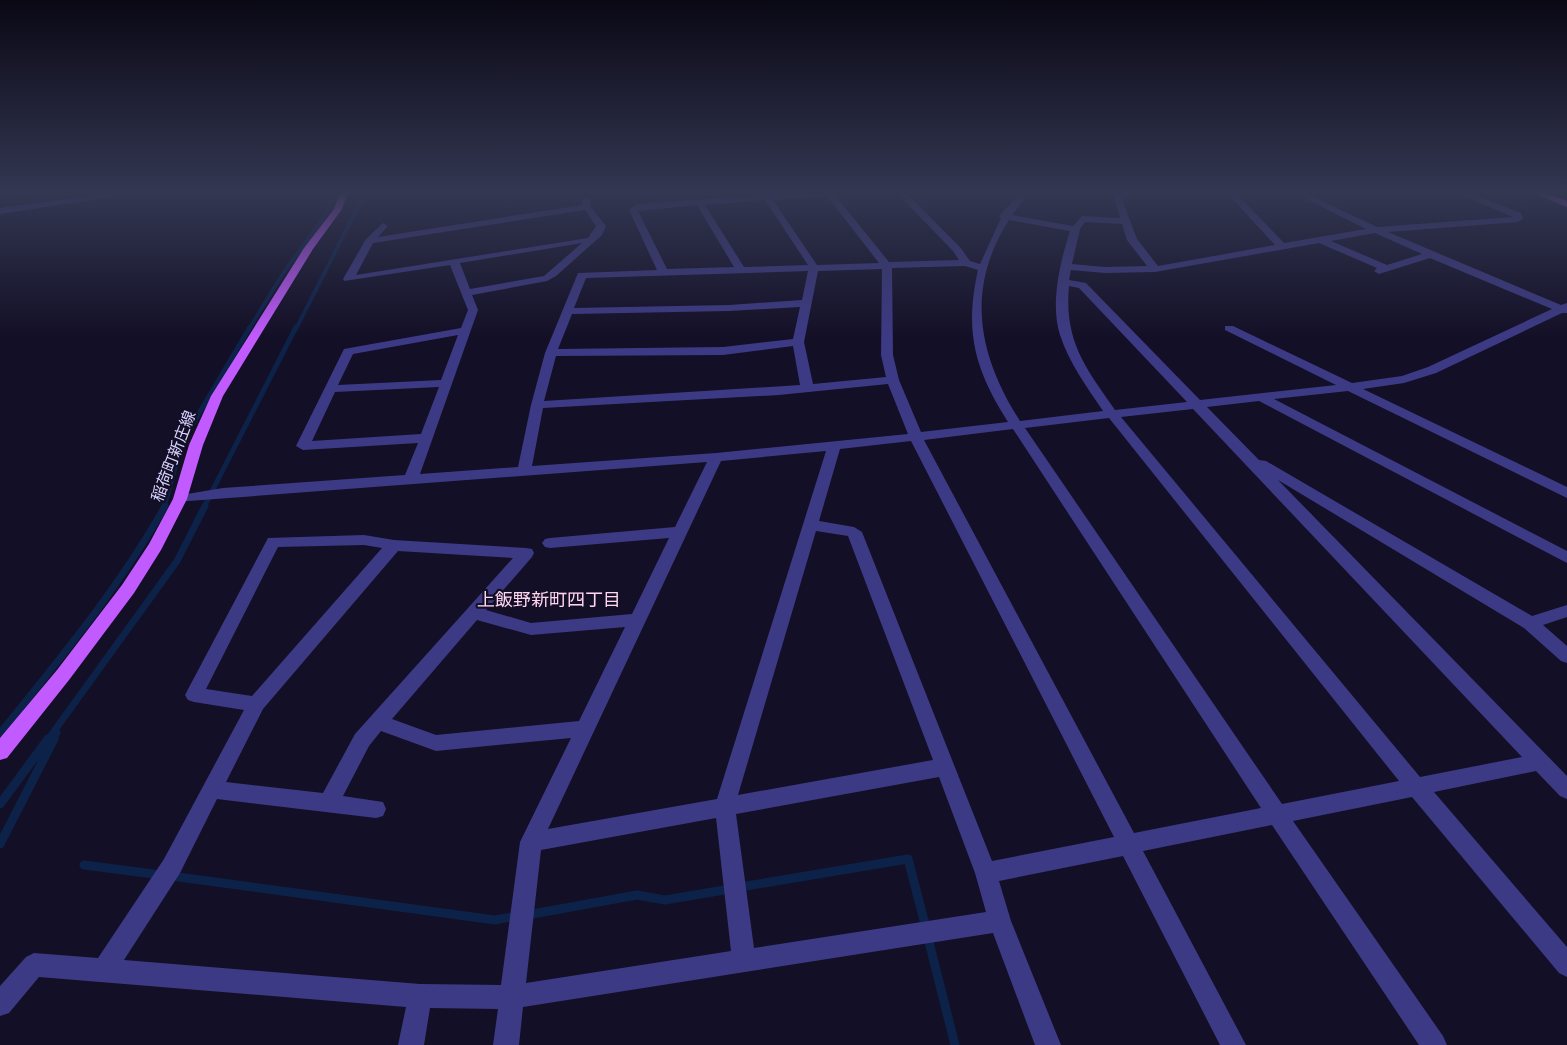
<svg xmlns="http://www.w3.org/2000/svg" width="1567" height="1045" viewBox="0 0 1567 1045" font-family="'Exo 2','Noto Sans JP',sans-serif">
<rect width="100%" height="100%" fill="#130f26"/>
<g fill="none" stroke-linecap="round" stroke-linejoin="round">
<path stroke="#0c2248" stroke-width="4" d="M249,329l35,-57 40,-55 13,-26
M296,329l70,-138"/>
<path stroke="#0c2248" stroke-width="5" d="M164,507l18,-65 68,-115
M204,507l92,-180"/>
<path stroke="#0c2248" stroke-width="7" d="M0,733c59,-73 119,-145 165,-227
M47,741l130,-180 28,-55
M53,741l4,-8"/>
<path stroke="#0c2248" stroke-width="9" d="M0,804l48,-65
M0,844l54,-105
M84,865l77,10
M171,876l324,44 22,-4
M740,887l168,-28 18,69
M527,915l110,-20 28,5 65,-11
M928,938l27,107"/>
<path fill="#3d3a85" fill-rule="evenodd" d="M124,191h24l-148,23v-6z
M818,191h43l-26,4 54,67 70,-2 -6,-9 -58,-60h9l56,56 10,14 10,3 21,-46 -2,-2 23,-25h9l-19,24 61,11 9,-10 38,2 -7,-25 45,-2 -37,6 16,42 21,27 117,-21 -50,-54h9l50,52 82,-14 -76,-38h11l76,36 136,-10 -61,-26h12l57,22 2,6 -5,3 -130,10 173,73 6,-2v10h-5l-126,60 -32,10 -41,6 204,98v11l-219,-107 -74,8 293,152v12l-308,-162 -52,6 52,53 7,1 266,155 35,-11v12l-24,8 24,21v17l-6,-2 -37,-33 -246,-148 289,296v23l-7,-3 -24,-25 -102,21 133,155v30l-8,-4 -147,-176 -119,24 150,215 4,9h-28l-147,-220 -129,26 103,194h-26l-97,-189 -124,25 12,40 50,124h-26l-42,-112 -470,74 -4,38h-26l5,-36 -68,-1 -6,37h-26l8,-38 -367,-30 -30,36 -9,3v-30l26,-29 8,-4 64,5 66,-99 80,-149 -50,-8 -6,-2 -3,-5 83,-157 96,-3 30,5 132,8 6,1 2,4 -2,4 -46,53 45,13 101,-9 37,-76 -119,10 -5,-1 -3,-4 3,-4 5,-1 125,-11 32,-65 -532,40 -2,-3 2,-3 48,-8 182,-13 13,-32 -115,7 -7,-4 48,-97 117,-21 7,-18 -18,-45 -106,16 -1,-2 23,-40 17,-16 5,3 -10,11 204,-32 1,-8 7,2 1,8 15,19 -4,9 -46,41 -9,5 -75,14 6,15 -58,164 98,-7 13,-62 14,-52 33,-80 79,-3 -28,-60 8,-6zM827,196l52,67 -62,2 -44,-65zM765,200l43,65 -64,2 -39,-62zM697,205l37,62 -67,2 -29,-58zM585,210l11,16 -8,12 -232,37 17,-32zM1009,220l61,11c-10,31 -20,73 -10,104 9,28 27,52 43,76l-83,10c-42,-66 -55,-132 -11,-201zM1085,222l37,2 5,16 20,26 -42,1 -33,-3 8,-35zM1375,233l47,21 -35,11 -56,-24zM582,243l-38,33 -74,13 -10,-26zM1319,243l58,25 -3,3 5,3 51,-16 122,51 -124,58 -26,9 -50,7 -119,-57h-8v4l111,55 -136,15 -114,-117 -17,-3 2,-10 34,3 50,-1zM965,266l13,4c-14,62 -3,100 30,152l-87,10 -22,-52 -6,-25 -1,-87zM882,269l-1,86 5,22 -73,7 -9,-42 14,-71zM808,271l-6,29 -73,5 -155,3 12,-30zM1069,286l10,2 108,114 -72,8c-30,-43 -51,-69 -46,-124zM800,307l-7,32 -70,8 -165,2 14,-35 157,-3zM458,335l-17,45 -103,5 15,-31zM793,346l7,39 -256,16 12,-45 167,-1zM888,384l20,50 -192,19 -184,13 11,-58 236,-13zM439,387l-18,47 -109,7 23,-49zM1193,409l329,348 -102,20 -299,-360zM1109,418l286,358 4,5 -117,23 -257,-376zM1013,429l248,379 -127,25 -210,-393zM911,441l203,396 -122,24 -130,-329 -8,-5 -35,-6 21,-72zM826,451l-109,348 -169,30 173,-368zM816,531l32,5 85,224 -195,35zM364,545l18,3 -130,148 -46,-7 72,-142zM398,551l115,7 -158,176 -32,59 -97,-11 37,-73zM477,620l54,15 94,-8 -46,94 -143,14 -44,-16zM381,731l55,20 135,-13 -51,104 -19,143 -81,-1 -296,-24 56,-87 37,-74 159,19 7,-2 3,-7 -3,-7 -40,-6 26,-50zM939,777l36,96 11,39 -232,36 -18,-134zM716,818l15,133 -205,32 15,-133z"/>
<path fill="#c25bff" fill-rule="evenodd" d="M340,191h8l-6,18 -29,40 -90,147 -20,49 -16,54 -26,51 -27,43 -65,87 -62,78 -7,2v-22l57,-68 65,-85 27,-41 24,-45 16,-54 22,-49 93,-148 30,-39z
M1528,191h13l26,10v6z"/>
</g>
<linearGradient id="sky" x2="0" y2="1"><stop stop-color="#0a0815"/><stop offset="0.57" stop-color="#333752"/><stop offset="1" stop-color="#333752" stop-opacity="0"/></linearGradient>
<rect width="1567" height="338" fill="url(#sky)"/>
<g text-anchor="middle" stroke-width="4.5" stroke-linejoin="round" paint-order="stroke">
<g font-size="16" fill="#d9d4ff" stroke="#130f26">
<text transform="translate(173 456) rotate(-69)" y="6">稲荷町新庄線</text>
</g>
<g font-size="18" fill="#ffd6f0" stroke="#130f26">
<text x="549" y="606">上飯野新町四丁目</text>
</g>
</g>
</svg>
